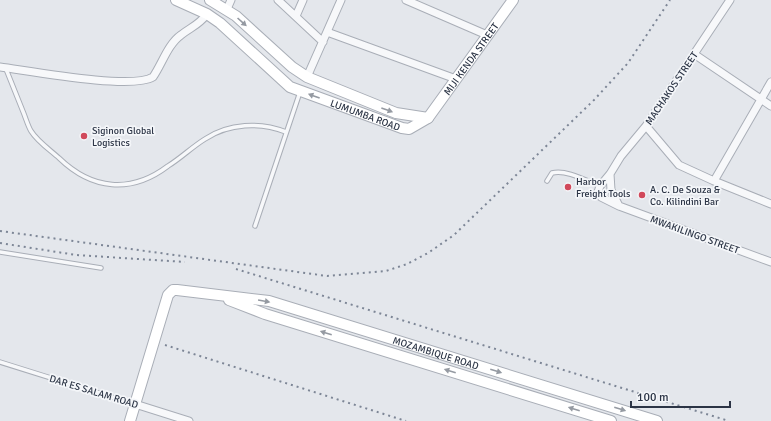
<svg xmlns="http://www.w3.org/2000/svg" width="771" height="421" viewBox="0 0 771 421" font-family="Signika,sans-serif">
<rect width="100%" height="100%" fill="#e4e7ec"/>
<g fill="none" stroke-linecap="round" stroke-linejoin="round">
<g stroke="#a9aeb7" stroke-width="5.5">
<path id="lane" d="M6,69c6,15 12,30 18,45 2,5 4,12 7,17 6,10 19,19 28,27 33,32 72,36 109,8 13,-8 24,-19 37,-27 24,-16 55,-17 81,-7
M547,181l5,-8c14,-4 35,8 48,13
M255,226l45,-134
M0,252l101,16
M0,362l134,42"/>
</g>
<g stroke="#a9aeb7" stroke-width="9">
<path id="street" d="M278,0l45,42
M406,0l81,35
M730,0l-84,126 -25,30 -11,18 -10,12 -2,6 3,5 18,9 152,56
M227,9l4,-9
M296,16l7,-16
M327,32l129,47
M694,54l77,52
M0,67c30,4 131,23 153,10 9,-13 15,-33 28,-42 10,-8 18,-10 26,-21
M307,77l34,-77
M646,126l33,39 35,16 57,-99
M610,174l1,16 8,16
M714,181l57,23
M135,404l54,17"/>
</g>
<g stroke="#a9aeb7" stroke-width="12">
<g id="secondary">
<path id="s1" d="M176,0l31,14 13,9 70,64 112,41 7,1 19,-11 85,-118"/>
<path d="M210,0l26,16 56,51 15,10 89,36 32,5"/>
<path d="M229,300l36,14 346,107"/>
<path id="s2" d="M130,421l38,-126 5,-5h4l92,11 388,120"/>
</g>
</g>
<use href="#lane" stroke="#f7f8fa" stroke-width="3.5"/>
<use href="#street" stroke="#f7f8fa" stroke-width="7"/>
<use href="#secondary" stroke="#fff" stroke-width="10"/>
<path stroke="#7d8696" stroke-width="2" stroke-dasharray="2 4" stroke-linecap="butt" d="M0,231l327,45 59,-5 21,-7 21,-11 26,-18 140,-135 34,-37 42,-63
M0,243l76,12 109,7
M236,269l493,152
M165,345l241,76"/>
</g>
<defs><path id="oneway-solid" d="M-6-.8H1V-3.2L6.5 0L1 3.2V.8H-6Z"/></defs>
<g fill="#959aa2">
<use href="#oneway-solid" transform="translate(242 22) rotate(42)"/>
<use href="#oneway-solid" transform="translate(314 96) rotate(-160)"/>
<use href="#oneway-solid" transform="translate(387 110) rotate(20)"/>
<use href="#oneway-solid" transform="translate(264 301) rotate(10)"/>
<use href="#oneway-solid" transform="translate(326 333) rotate(-163)"/>
<use href="#oneway-solid" transform="translate(450 371) rotate(-163)"/>
<use href="#oneway-solid" transform="translate(496 371) rotate(17)"/>
<use href="#oneway-solid" transform="translate(574 409) rotate(-162)"/>
<use href="#oneway-solid" transform="translate(620 409) rotate(17)"/>
</g>
<g fill="#d1495b" stroke="#f4f6f9" stroke-width="1.5">
<circle cx="84" cy="136" r="4"/>
<circle cx="568" cy="187" r="4"/>
<circle cx="642" cy="195" r="4"/>
</g>
<g text-anchor="middle" stroke-width="3.5" stroke-linejoin="round" paint-order="stroke">
<g font-size="10" fill="#2b3445" stroke="#f4f6f9">
<text dy="4" stroke="none"><textPath href="#s1" startOffset="366">MIJI KENDA STREET</textPath></text>
<text transform="translate(671 88) rotate(-56)" y="4">MACHAKOS STREET</text>
<text dy="4" stroke="none"><textPath href="#s1" startOffset="225">LUMUMBA ROAD</textPath></text>
<text transform="translate(695 234) rotate(20)" y="4">MWAKILINGO STREET</text>
<text dy="4" stroke="none"><textPath href="#s2" startOffset="410">MOZAMBIQUE ROAD</textPath></text>
<text transform="translate(94 391) rotate(17)" y="4">DAR ES SALAM ROAD</text>
</g>
<g font-size="10" fill="#2b3445" stroke="#f4f6f9" text-anchor="start">
<text x="92" y="134">Siginon Global<tspan x="92" dy="12">Logistics</tspan></text>
<text x="576" y="185">Harbor<tspan x="576" dy="12">Freight Tools</tspan></text>
<text x="650" y="193">A. C. De Souza &amp;<tspan x="650" dy="12">Co. Kilindini Bar</tspan></text>
</g>
</g>
<path d="M631 401v6h99v-6" fill="none" stroke="#2b3445" stroke-width="2"/>
<text x="637" y="401" font-size="12" fill="#2b3445" stroke="#f4f6f9" stroke-width="3" paint-order="stroke">100 m</text>
</svg>
